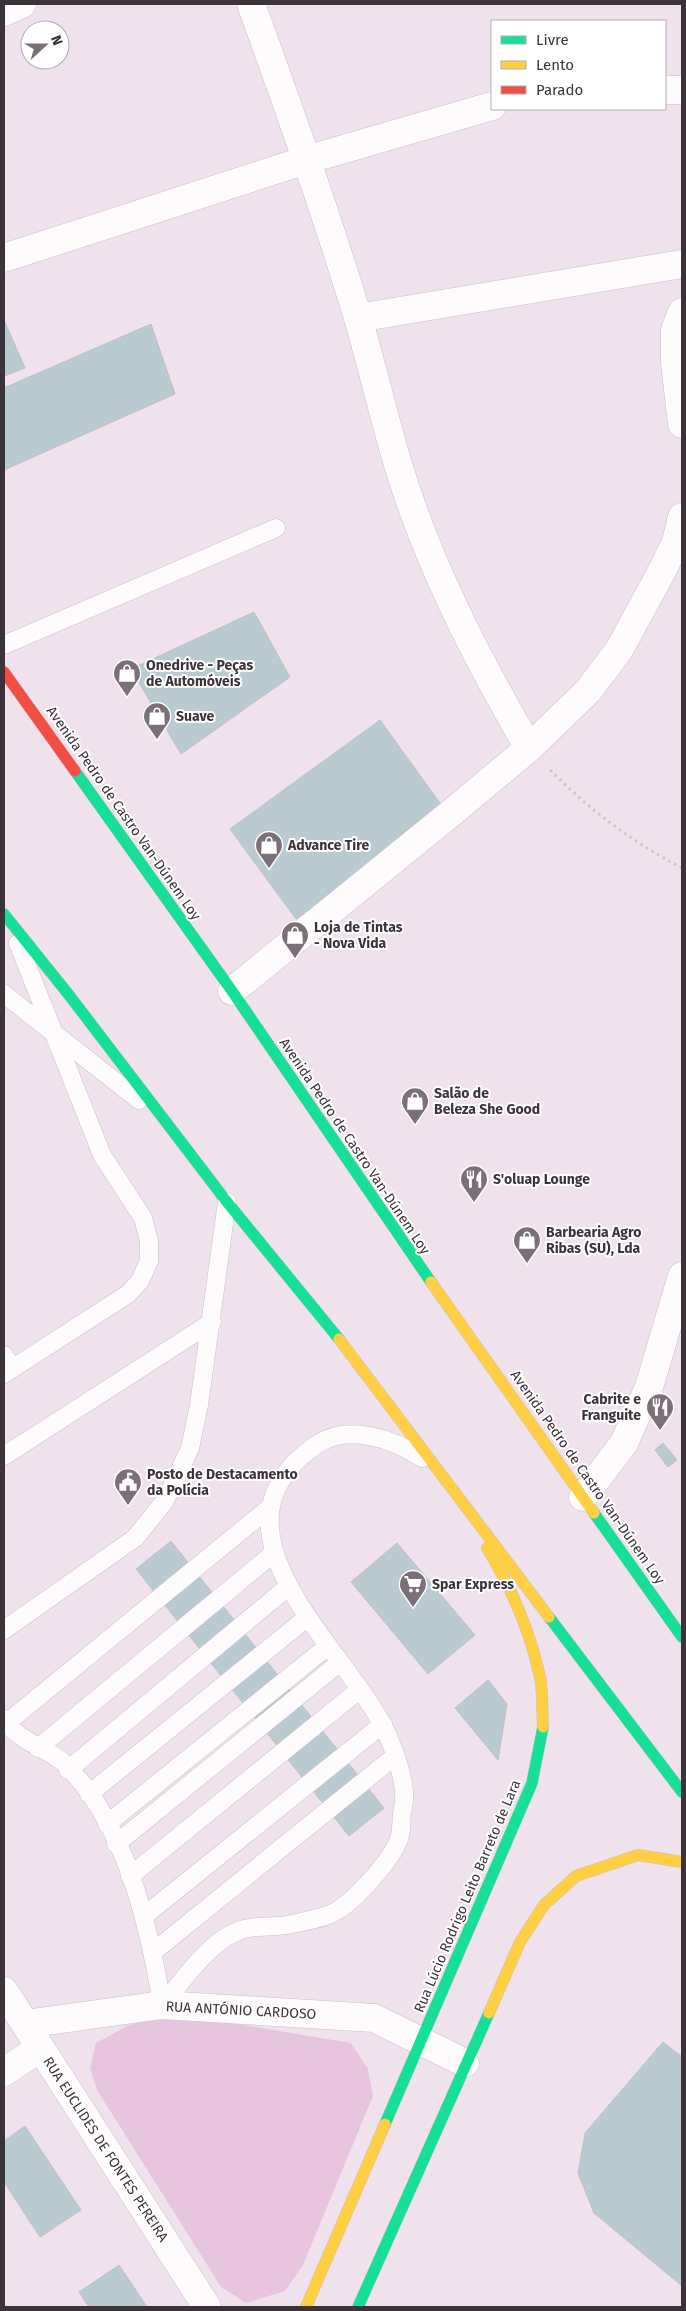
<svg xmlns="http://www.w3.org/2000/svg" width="686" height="2311" viewBox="0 0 686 2311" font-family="'Fira Sans',sans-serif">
<rect width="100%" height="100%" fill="#f0e2ec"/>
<path fill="#e7c5de" d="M177,2014l174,29 17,26 5,27 -70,169 -18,26 -39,12 -25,-16 -124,-197 -7,-22 6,-25 33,-18z"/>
<path fill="#b9cad0" stroke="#bfc0c5" d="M4,320l21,48 -21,8z
M151,324l24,70 -171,76v-82z
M254,612l36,65 -109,77 -50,-85z
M380,720l65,90 -149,109 -66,-90z
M663,1443l14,17 -9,7 -13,-17z
M171,1541l213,267 -35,28 -213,-267z
M397,1543l78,92 -47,39 -77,-92z
M488,1680l19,24 -9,56 -43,-52z
M663,2042l19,15v229l-88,-73 -16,-40 7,-40z
M25,2126l56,84 -41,27 -36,-55v-41z
M119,2265l28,42h-58l-10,-15z"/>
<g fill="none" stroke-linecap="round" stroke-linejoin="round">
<g stroke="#cabfc7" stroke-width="19">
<path id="lane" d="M4,645l272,-117
M4,994l135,106
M4,1355l8,13
M4,1374l124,-80 12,-13 9,-20v-20l-6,-23 -41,-63 -84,-212
M4,1456l208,-134
M4,1630l131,-92 29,-36 11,-21 15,-33 9,-43 28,-203
M4,1719c15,24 43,28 61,45 60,59 84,160 97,241
M4,1725l265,-217
M38,1748l237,-196
M68,1770l221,-184
M89,1794l219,-177
M107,1824l221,-178
M116,1844l223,-181
M130,1876l229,-186
M144,1916l239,-192
M153,1952l242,-196
M162,2005c20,-23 46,-62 74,-73 18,-8 34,-4 51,-7 14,-3 33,-6 46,-12 21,-11 58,-52 66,-74 3,-7 2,-18 3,-26 1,-6 3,-14 2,-21 -1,-19 -12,-49 -21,-66 -41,-81 -187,-198 -67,-281 32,-22 77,-6 106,13"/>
</g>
<g stroke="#cabfc7" stroke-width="29">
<path id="street" d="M251,4c38,104 75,208 107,314 14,48 25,96 39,143 30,101 79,196 132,287
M4,12l18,-8
M665,90h17
M4,258l302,-98 186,-54
M682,312l-7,18v33l7,61
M358,318l324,-54
M232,991l218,-177 79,-66 59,-57 31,-41 44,-81 13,-27 6,-25
M583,1497l41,-54 25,-56 33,-111
M4,1991l203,316
M25,2024l137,-19 212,13 91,45
M4,2072l36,-24"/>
</g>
<g stroke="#cabfc7" stroke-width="12">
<path id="fast" d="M75,771l157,220 199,291
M4,914l65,81 158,207 112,137
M594,1513l88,124
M549,1617l133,175
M385,2124l147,-341 11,-56
M358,2307l131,-294"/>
</g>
<g stroke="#cabfc7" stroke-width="12">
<path id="slow" d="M431,1282l163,231
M339,1339l210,278
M487,1548c24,39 43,83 53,129 3,15 2,34 3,50
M489,2013l31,-71 24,-37 32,-29 62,-21 44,7
M306,2307l79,-183"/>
</g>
<g stroke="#cabfc7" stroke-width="12">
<path id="jam" d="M4,672l71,99"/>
</g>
<path stroke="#ccc6ca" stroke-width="3" stroke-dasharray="2.5 4" stroke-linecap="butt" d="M550,770c41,41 81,71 132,98"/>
<use href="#lane" stroke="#fdfbfc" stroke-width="18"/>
<use href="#street" stroke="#fdfbfc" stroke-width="28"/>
<use href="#fast" stroke="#16e098" stroke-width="11"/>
<use href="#slow" stroke="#ffcf43" stroke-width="11"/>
<use href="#jam" stroke="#f24e42" stroke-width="11"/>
</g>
<defs>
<g id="shop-pin" transform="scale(1.4375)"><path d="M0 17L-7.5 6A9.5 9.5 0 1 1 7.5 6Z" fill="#7b7078" stroke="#fff"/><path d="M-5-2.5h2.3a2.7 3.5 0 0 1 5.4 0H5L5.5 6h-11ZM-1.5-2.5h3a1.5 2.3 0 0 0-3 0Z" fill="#fff"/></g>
<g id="restaurant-pin" transform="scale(1.4375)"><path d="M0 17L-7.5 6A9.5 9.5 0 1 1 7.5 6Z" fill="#7b7078" stroke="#fff"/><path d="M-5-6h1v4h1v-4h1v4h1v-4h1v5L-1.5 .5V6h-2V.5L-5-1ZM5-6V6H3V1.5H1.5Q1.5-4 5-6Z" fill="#fff"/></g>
<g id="civic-pin" transform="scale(1.4375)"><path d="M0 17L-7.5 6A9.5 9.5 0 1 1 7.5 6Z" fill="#7b7078" stroke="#fff"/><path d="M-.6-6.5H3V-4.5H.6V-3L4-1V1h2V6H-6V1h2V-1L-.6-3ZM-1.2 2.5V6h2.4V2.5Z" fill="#fff"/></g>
<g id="supermarket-pin" transform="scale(1.4375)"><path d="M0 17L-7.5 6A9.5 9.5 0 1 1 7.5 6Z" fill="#7b7078" stroke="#fff"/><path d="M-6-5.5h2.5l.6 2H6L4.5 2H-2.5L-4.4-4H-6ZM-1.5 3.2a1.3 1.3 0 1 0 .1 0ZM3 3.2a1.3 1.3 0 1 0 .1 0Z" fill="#fff"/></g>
</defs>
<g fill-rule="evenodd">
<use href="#shop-pin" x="127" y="673"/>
<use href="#shop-pin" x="157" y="716"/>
<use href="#shop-pin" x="269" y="845"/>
<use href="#shop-pin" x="295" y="935"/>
<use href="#shop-pin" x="415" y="1101"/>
<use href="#restaurant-pin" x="474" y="1179"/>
<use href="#shop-pin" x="527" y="1240"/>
<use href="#restaurant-pin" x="660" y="1407"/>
<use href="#civic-pin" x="128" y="1482"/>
<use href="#supermarket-pin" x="413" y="1584"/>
</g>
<g text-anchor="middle" stroke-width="4" stroke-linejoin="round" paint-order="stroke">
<g font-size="14" font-weight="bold" fill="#3c3239" stroke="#fff" text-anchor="start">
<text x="146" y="670">Onedrive - Peças<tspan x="146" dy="16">de Automóveis</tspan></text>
<text x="176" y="721">Suave</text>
<text x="288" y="850">Advance Tire</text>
<text x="314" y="932">Loja de Tintas<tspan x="314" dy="16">- Nova Vida</tspan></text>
<text x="434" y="1098">Salão de<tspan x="434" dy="16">Beleza She Good</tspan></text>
<text x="493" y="1184">S'oluap Lounge</text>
<text x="546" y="1237">Barbearia Agro<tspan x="546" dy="16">Ribas (SU), Lda</tspan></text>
<text x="641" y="1404" text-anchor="end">Cabrite e<tspan x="641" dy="16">Franguite</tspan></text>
<text x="147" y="1479">Posto de Destacamento<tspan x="147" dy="16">da Polícia</tspan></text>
<text x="432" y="1589">Spar Express</text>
</g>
<g font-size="14" fill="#3c3239" stroke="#fff">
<text transform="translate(124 813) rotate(55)" y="5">Avenida Pedro de Castro Van-Dúnem Loy</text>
<text transform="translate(355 1146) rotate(56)" y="5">Avenida Pedro de Castro Van-Dúnem Loy</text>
<text transform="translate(588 1477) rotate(55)" y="5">Avenida Pedro de Castro Van-Dúnem Loy</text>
<text transform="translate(467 1896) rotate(-67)" y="5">Rua Lúcio Rodrigo Leito Barreto de Lara</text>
<text transform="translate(241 2010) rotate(3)" y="5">RUA ANTÓNIO CARDOSO</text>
<text transform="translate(106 2149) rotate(57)" y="5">RUA EUCLIDES DE FONTES PEREIRA</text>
</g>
</g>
<rect width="686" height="2311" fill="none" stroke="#3c3239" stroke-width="10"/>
<rect x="491" y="20" width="175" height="90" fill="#ffffff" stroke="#b1adb0"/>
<rect x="501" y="36" width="25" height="8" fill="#16e098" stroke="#b1adb0"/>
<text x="536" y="45" font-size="15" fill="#3c3239">Livre</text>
<rect x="501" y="61" width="25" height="8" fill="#ffcf43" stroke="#b1adb0"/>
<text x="536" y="70" font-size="15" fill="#3c3239">Lento</text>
<rect x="501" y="86" width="25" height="8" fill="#f24e42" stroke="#b1adb0"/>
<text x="536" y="95" font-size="15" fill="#3c3239">Parado</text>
<g transform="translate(45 45) rotate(69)"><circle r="24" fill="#ffffff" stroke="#b1adb0"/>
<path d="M0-4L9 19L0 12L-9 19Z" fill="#7b7078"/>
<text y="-8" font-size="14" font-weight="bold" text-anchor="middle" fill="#3c3239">N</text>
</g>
</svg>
